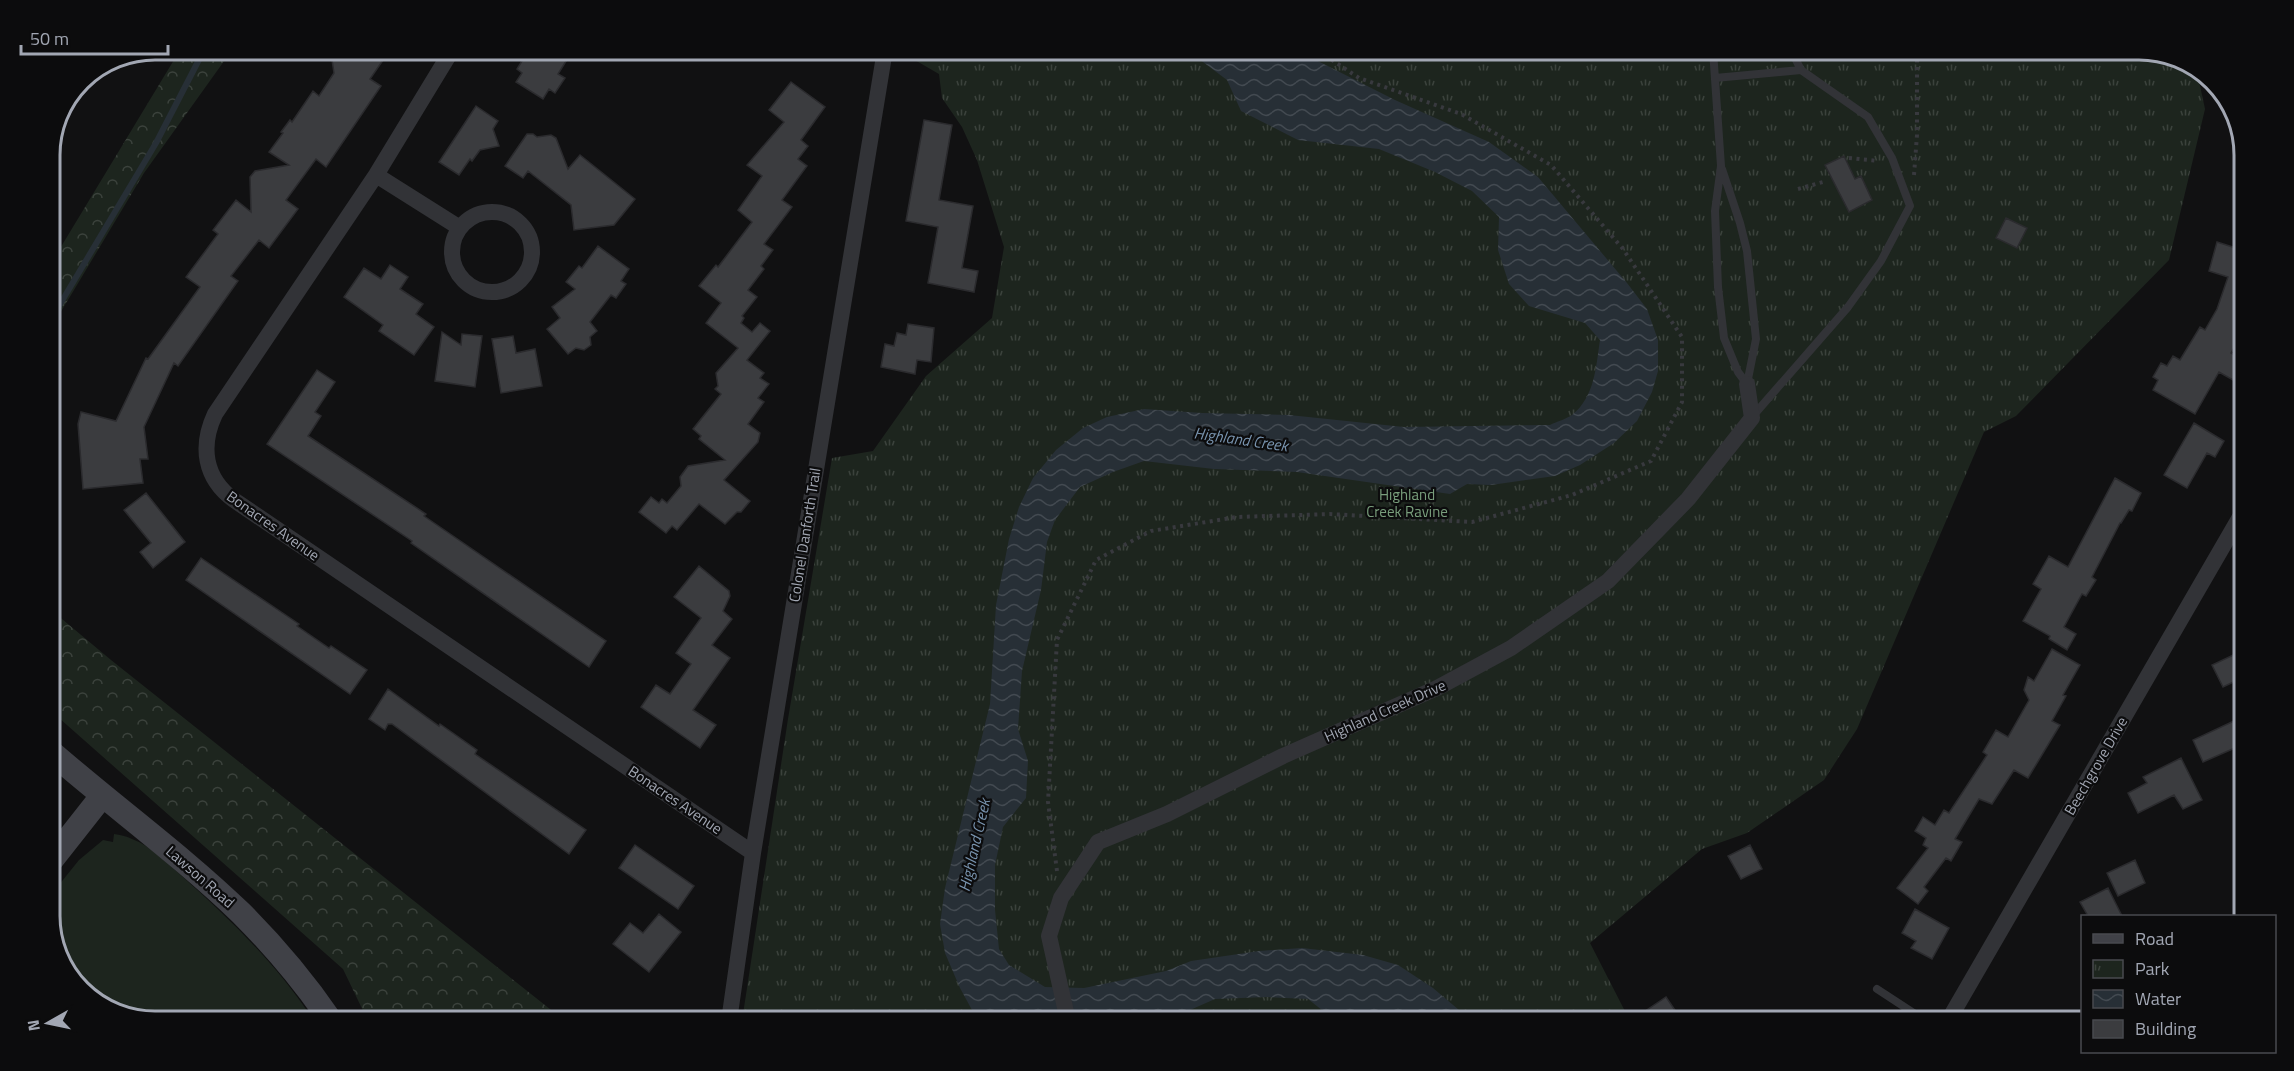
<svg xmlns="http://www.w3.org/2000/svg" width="2294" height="1071" viewBox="0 0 2294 1071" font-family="'Titillium Web',sans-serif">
<defs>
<pattern id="forest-crowns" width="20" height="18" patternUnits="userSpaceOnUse" patternTransform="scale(1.5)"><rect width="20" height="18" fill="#1d251e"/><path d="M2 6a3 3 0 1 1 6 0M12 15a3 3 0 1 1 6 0" fill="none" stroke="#3b423c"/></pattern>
<pattern id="park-tufts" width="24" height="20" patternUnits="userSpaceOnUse" patternTransform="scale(1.5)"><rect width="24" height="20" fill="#1d251e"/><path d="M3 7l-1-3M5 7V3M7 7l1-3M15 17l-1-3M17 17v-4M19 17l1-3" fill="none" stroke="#3b423c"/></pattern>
<pattern id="water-waves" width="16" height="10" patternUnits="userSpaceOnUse" patternTransform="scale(1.5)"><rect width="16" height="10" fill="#272f36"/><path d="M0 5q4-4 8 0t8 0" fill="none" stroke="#434a51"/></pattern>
</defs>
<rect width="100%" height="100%" fill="#111112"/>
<path fill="#1d251e" d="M114,834c6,1 12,2 18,5 19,7 36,25 52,39 48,43 95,89 130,143h-159l-41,-8 -43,-33 -21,-57v-27l29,-36 24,-20 10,2z"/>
<path fill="url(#forest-crowns)" d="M180,50h52l-88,123 -94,157v-65z
M50,609l61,51 454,361h-197l-25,-52 -293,-259z"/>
<path fill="url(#park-tufts)" d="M901,50h1238l41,8 17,14 8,37 -36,151 -153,156 -32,16 -127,297 -33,51 -77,53 -45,16 -112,94 40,78h-888l46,-302 44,-261 41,-7 53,-75 66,-58 12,-71 -27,-87 -15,-33 -20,-29 -3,-24 -38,-22z"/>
<path fill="url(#water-waves)" d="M1187,50h109l99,50 94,42 49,35 89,106 20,26 11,31v31l-6,21 -15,29 -23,22 -34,22 -25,11 -64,9 -24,-1 -17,10 -153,-22 -83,-3 -70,-8 -31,11 -33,15 -25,33 -8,22 -6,48 -19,81 -4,58 10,32 -2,37 -23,29 -8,38v45l4,39 10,16 36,22 39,1 82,-17 25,-10 68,-10 43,-3 61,7 35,10 35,23 39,33h-141l-4,-7 -19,-15 -41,-2 -52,2 -50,22h-183l-10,-11 -12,-22 -15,-35 -5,-29 5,-36 45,-184 6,-99 13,-66 10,-32 14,-29 23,-28 27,-22 24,-11 37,-8 58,4 87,2 115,12 146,-2c6,-3 16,-6 22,-10 23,-18 24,-49 28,-75l-15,-17 -56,-17 -20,-22 -11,-34 1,-33 -27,-26 -37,-19 -56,-23 -81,-9 -57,-29 -14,-31z"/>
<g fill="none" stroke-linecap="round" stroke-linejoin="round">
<path stroke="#272f36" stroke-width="6" d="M50,321l106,-178 48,-93"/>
</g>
<path fill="#3b3c3f" stroke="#2b2b2e" stroke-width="1.5" d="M350,50h40l-20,29 11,7 -55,81 -10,-8 -30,41 12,9 -29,39 -10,-8 -28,36 7,5 -60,85 -4,-3 -30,64 4,32h-8l3,24 -60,6 -5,-65 3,-12 35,9 30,-63 2,1 52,-72 -14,-10 32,-43 -5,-4 23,-30 15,12 -1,-35 5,-6 34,-6 -20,-13 14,-19 -2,-1 9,-12 2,2 21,-31 6,5 15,-23 -2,-13 4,-6z
M503,50h70l-15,24 7,4 -10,15 -6,-4 -6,10 -27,-17 6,-9 -5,-4 5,-8z
M791,82l34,25 -24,33 7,6 -10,13 9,7 -25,34 10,7 -28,37 9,6 -12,16 3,3 -16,21 9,7 -15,19 2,2 -3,5 11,9 8,-9 10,8 -23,29 17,13 -4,5 9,6 -11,14 6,4 -16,22 12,9 -2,9 -34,38 26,21 -9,11h-4l-12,12 -26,-20 -22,26 -5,-4 -6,7 -27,-21 12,-15 8,6 3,-4 5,4 14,-17 -1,-9 8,-11 37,-6 -26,-21 2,-3 -8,-7 28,-35 -6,-5 3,-3 -2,-13 22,-25 -32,-25 15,-20 -22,-17 17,-21 2,2 34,-45 -14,-12 24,-34 -15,-11 37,-43 -15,-12z
M476,106l22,15 -5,8 6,17 -19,4 -8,11 -2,-2 -11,16 -20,-13z
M924,120l28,5 -13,75 34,6 -11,62 16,3 -4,21 -46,-9 10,-56 -32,-6z
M527,134h6l4,3 14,-2 5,3 12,31 12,-14 55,44 -21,26 -40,5 -3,-25 -43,-34 -5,7 -18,-12z
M1844,156l11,23 6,-3 11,24 -23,12 -24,-47z
M2006,218l21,10 -10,20 -21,-10z
M2242,239h2v92l-13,22 13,8 -11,19 -14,-8 -24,42 -42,-24 5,-10 -5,-3 8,-14 6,3 6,-10 7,4 20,-33 5,3 12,-21 11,-32 -19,-6 8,-29 22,7z
M598,246l31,23 -8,12 5,3 -10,14 -5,-3 -21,27 7,9 -7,6 1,8 -7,5 -8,-2 -8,6 -21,-25 13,-11 -8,-11 23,-18 -9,-7 13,-16 3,2z
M390,265l18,12 -8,12 23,15 -7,10 18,13 -20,28 -35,-24 4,-6 -39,-28 20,-29 17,11z
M908,324l26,4 -3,34 -14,-2 -2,14 -34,-7 4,-23 9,2 3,-13 9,2z
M442,332l19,13 1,-11 20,2 -7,51 -40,-6z
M513,336l3,17 19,-4 7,37 -41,7 -9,-54z
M317,370l18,12 -20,30 6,4 -13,20 118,78 -2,2 182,125 -17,26 -178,-124 1,-2 -145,-97z
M2194,423l30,18 -9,16 -8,-4 -20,35 -23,-13z
M2115,478l26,15 -9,18 -3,-1 -8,13h-1l-28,54 4,3 -10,16 -4,-2 -18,33 12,7 -9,16 -18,-11 1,-3 -27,-15 18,-32 -8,-5 16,-28 19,11z
M146,493l39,49 -32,26 -13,-16 11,-9 -27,-33z
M201,558l98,66 -2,2 32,22 2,-2 36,24 -17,24 -164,-114z
M699,566l30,25 1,5 -7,15 9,8 -20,26 18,13 -37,52 23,15 -16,23 -59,-41 15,-22 14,9 21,-30 -15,-11 25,-35 -27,-21z
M2052,649l28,16 -17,30 3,1 -14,25 8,4 -32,53 -14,-8 -22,34 -13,-5 -24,40 7,3 -11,19 -5,-3 -22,29 4,4 -10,13 -21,-16 31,-40 -5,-3 3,-7 -11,-7 8,-14 12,8 9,-15 5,3 38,-58 -4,-3 13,-22 12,7 21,-37 -5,-10 4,-13 6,4z
M2244,650v27l-21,10 -11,-22z
M388,689l51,37 1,-2 37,26 -2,4 111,76 -17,24 -177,-130h-4l-3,6 -16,-11z
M2236,720l8,17v7l-41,18 -10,-22z
M2181,758l21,42 -19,9 -9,-14 -36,18 -10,-20 19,-10 -4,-6z
M635,845l59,41 -16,23 -59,-41z
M1750,845l12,24 -21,10 -13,-23z
M2135,860l10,23 -27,13 -11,-23z
M2108,888l14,28h-34l-8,-14z
M1915,909l34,19 -17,31 -21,-11 5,-7 -14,-8z
M659,914l22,18 -32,40 -36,-28 17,-21 13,10z
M1666,997l17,25h-54z"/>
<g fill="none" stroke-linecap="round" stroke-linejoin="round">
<path stroke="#38393e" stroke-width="4" stroke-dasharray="3 4.5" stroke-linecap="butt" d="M1849,158l29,3
M1914,175l3,-40v-85
M1798,189l25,-7
M1057,871l-9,-69 9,-162 39,-80 55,-29 86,-14 93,-3 142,8 100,-27 79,-34 31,-59v-65l-59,-88 -72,-84 -90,-51 -102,-36 -42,-28"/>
<path stroke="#323337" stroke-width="8" d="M1713,50l8,116 -6,45 3,76 6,51 14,34 9,12
M1791,50l10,20
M1715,78l86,-8 67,47 24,41 18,48 -29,55 -33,46 -96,110
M1722,169l18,54 7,28 9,88 -9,45
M1877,989l49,32"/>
<path stroke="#323337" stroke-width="16" d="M452,50l-76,125 -161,239c-15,32 -11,64 19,86l519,353
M376,175l84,53
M452 252a40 40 0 1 1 80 0a40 40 0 1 1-80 0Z
M729,1021l24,-168 132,-803
M1068,1021l-19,-85 12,-38 37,-56 69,-28 116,-58 154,-68 74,-40 97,-67 80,-82 64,-81 -5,-34
M1948,1021l296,-511"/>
<path stroke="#404147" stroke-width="24" d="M50,751c63,55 131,104 191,162 33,33 64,70 90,108
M50,862l52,-66"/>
</g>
<g text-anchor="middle" stroke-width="4.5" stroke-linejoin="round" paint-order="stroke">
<g font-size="15" fill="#799e7c" stroke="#0c0c0d">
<text x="1407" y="500">Highland<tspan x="1407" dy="17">Creek Ravine</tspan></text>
</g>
<g font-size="15" fill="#a2a7b3" stroke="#0c0c0d">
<text transform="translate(273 526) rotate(35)" y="5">Bonacres Avenue</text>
<text transform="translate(805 535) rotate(-81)" y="5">Colonel Danforth Trail</text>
<text transform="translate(1385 711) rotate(-24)" y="5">Highland Creek Drive</text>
<text transform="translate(2096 766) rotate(-60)" y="5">Beechgrove Drive</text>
<text transform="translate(675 800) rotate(34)" y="5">Bonacres Avenue</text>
<text transform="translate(200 877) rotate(41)" y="5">Lawson Road</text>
</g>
<g font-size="16" font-style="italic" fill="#7994af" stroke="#0c0c0d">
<text transform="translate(1241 439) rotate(8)" y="6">Highland Creek</text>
<text transform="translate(974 845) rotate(-77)" y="6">Highland Creek</text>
</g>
</g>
<path d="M0 0H2294V1071H0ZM155 60H2139A95 95 0 0 1 2234 155V916A95 95 0 0 1 2139 1011H155A95 95 0 0 1 60 916V155A95 95 0 0 1 155 60Z" fill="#0c0c0d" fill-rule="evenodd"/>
<path fill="none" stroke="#a2a7b3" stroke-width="3" d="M155 60H2139A95 95 0 0 1 2234 155V916A95 95 0 0 1 2139 1011H155A95 95 0 0 1 60 916V155A95 95 0 0 1 155 60Z"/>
<rect x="2081" y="915" width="195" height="138" fill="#0c0c0d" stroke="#484a4f" stroke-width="1.5"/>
<rect x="2093" y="934" width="30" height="9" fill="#404147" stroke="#484a4f" stroke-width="1.5"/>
<text x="2135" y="945" font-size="18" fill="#a2a7b3">Road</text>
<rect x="2093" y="960" width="30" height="18" fill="url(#park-tufts)" stroke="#484a4f" stroke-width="1.5"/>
<text x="2135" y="975" font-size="18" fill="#a2a7b3">Park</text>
<rect x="2093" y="990" width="30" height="18" fill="url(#water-waves)" stroke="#484a4f" stroke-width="1.5"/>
<text x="2135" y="1005" font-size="18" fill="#a2a7b3">Water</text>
<rect x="2093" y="1020" width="30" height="18" fill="#3b3c3f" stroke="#484a4f" stroke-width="1.5"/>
<text x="2135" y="1035" font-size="18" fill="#a2a7b3">Building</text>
<g transform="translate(48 1023) rotate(261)" stroke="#0c0c0d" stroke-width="4.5" paint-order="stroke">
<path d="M0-4.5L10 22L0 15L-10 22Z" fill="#a2a7b3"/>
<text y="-9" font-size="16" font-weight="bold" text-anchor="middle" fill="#a2a7b3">N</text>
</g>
<path d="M21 45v9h147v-9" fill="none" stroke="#a2a7b3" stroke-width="3"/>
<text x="30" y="45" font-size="18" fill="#a2a7b3" stroke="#0c0c0d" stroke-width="4.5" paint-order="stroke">50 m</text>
</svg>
